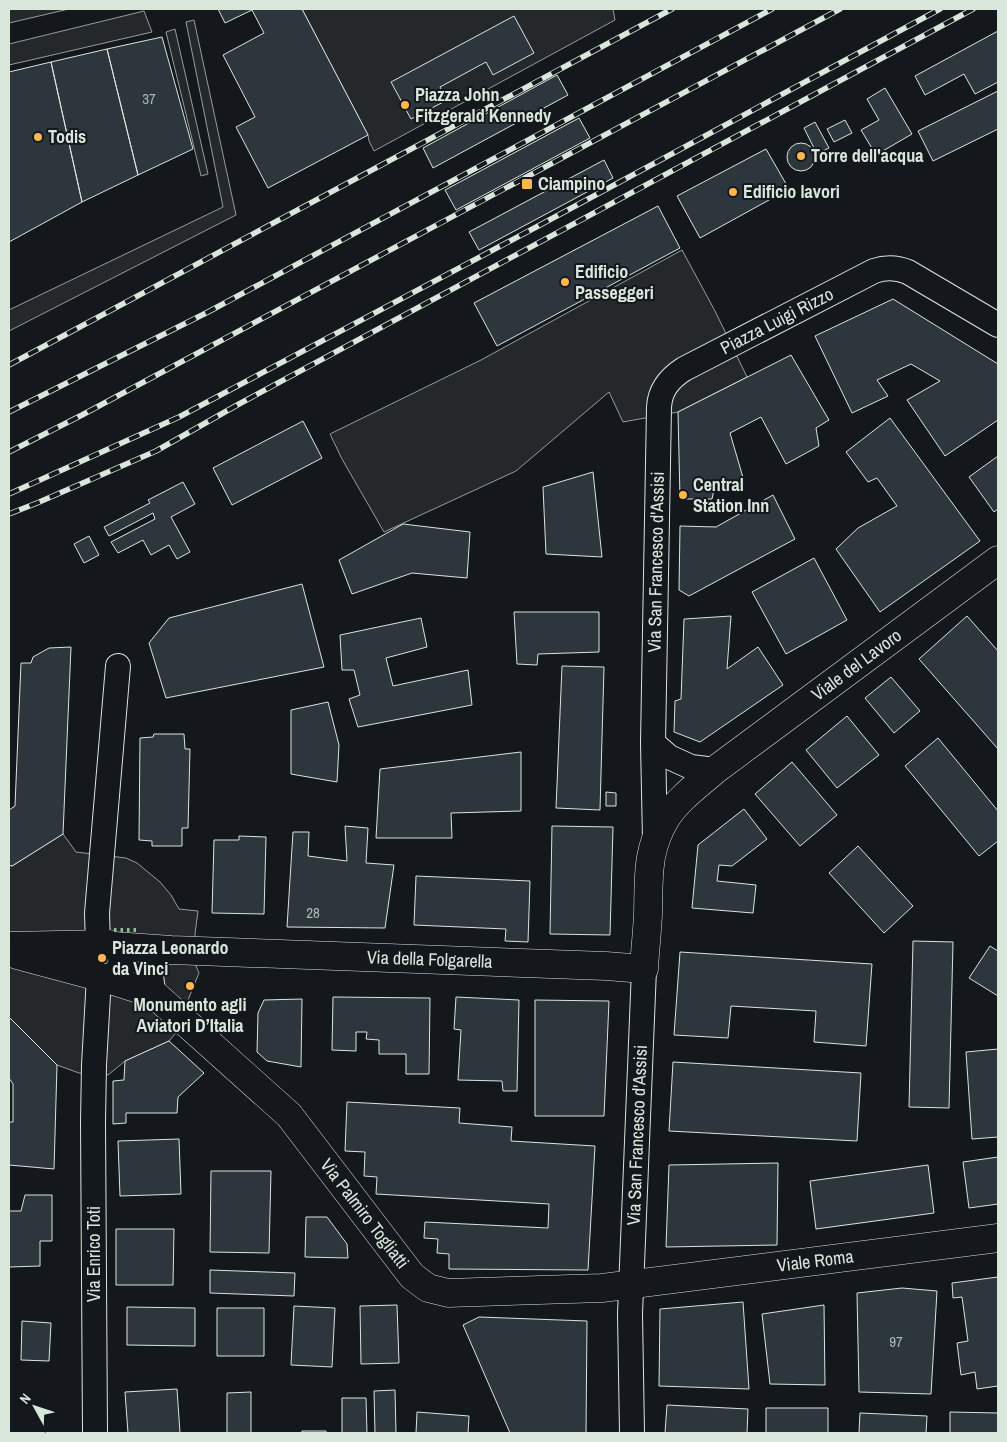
<svg xmlns="http://www.w3.org/2000/svg" width="1007" height="1442" viewBox="0 0 1007 1442" font-family="'Archivo Narrow',sans-serif">
<rect width="100%" height="100%" fill="#14181c"/>
<path fill="#24282b" stroke="#939e99" d="M9,9h60l-60,14z
M302,9h311l2,11 -241,131 -5,-10 -1,-6z
M144,11l8,21 -143,33v-21z
M194,20l42,195 -227,116v-21l214,-103 -37,-185z
M175,29l33,145 -7,2 -35,-144z
M682,250l33,61 32,66 -69,35 -55,10 -14,-30 -93,79 -132,61 -42,-73 -12,-25 151,-74z
M63,834l13,18 50,6 11,5 23,19 11,13 8,14 19,2 -3,23 1,32 3,7 -11,27 5,13 -24,28 -44,20 -17,14 -29,-2 -22,-8 -48,-48v-152l3,1z"/>
<path fill="#2c363c" stroke="#d8e6dc" d="M218,9h84l66,126 -100,53 -32,-61 19,-10 -32,-62 41,-22 -12,-23 -27,13z
M514,16l20,37 -41,22 -7,-13 -46,25 7,13 -36,19 -20,-37z
M998,31v51l-23,12 -11,-20 -39,21 -10,-19z
M162,37l31,112 -55,26 -31,-126z
M107,49l31,126 -56,27 -31,-140z
M51,62l31,140 -73,40v-170z
M557,75l11,20 -135,73 -10,-20z
M885,88l27,46 -36,21 -15,-25 18,-10 -12,-21z
M998,91v38l-65,32 -15,-30z
M579,118l11,20 -134,72 -11,-20z
M845,120l7,13 -18,9 -7,-13z
M815,122l14,26 -12,6 -13,-26z
M787 157a14 14 0 1 1 28 0a14 14 0 1 1-28 0Z
M766,149l23,40 -89,49 -23,-42z
M604,160l9,18 -134,72 -10,-18z
M658,206l22,42 -183,98 -23,-43z
M893,299l105,65v56l-53,36 -38,-56 33,-19 -29,-17 -34,16 11,16 -36,17 -37,-77z
M791,355l38,65 -13,8 3,18 -33,18 -25,-47 -31,16 14,48 -30,8 -2,10h-32l-2,-87z
M890,418l90,123 -100,71 -44,-63 22,-21 39,-22 -20,-28 -9,4 -22,-30z
M303,421l19,37 -90,47 -19,-37z
M998,456v53l-4,3 -25,-35z
M593,472l9,85 -56,-3 -3,-67z
M183,482l12,22 -24,13 19,35 -13,7 -8,-14 -18,10 -8,-15 -25,13 -7,-11 44,-23 -2,-6 -44,23 -5,-9 46,-24 -2,-3z
M773,495l22,44 -106,57 -10,-6 1,-64 36,1z
M403,524l67,8 -3,46 -55,-5 -60,21 -13,-34z
M89,536l10,19 -15,8 -10,-19z
M814,558l33,62 -61,34 -34,-62z
M302,584l22,83 -158,31 -17,-55 20,-25z
M514,612h85v40l-61,2 -1,11 -20,-1z
M731,616l-4,53 31,-22 25,38 -83,57 -26,-10 1,-31 6,-2 3,-80z
M967,616l31,35v98l-79,-90z
M421,618l6,29 -41,11 7,28 75,-16 4,35 -114,22 -9,-28 11,-4 -6,-25h-12l-2,-35z
M71,647l-8,187 -51,32 -3,-1v-55l6,-4 6,-143h10l2,-6 16,-9z
M562,666l42,1 -4,143 -44,-2z
M891,677l29,34 -26,22 -29,-35z
M328,702l11,43 -2,37 -46,-8v-64z
M847,716l32,39 -42,33 -31,-38z
M154,734h30l1,15h5l-2,79h-6v18h-30v-5l-13,-1 1,-102 13,-1z
M938,738l60,73v30l-19,15 -74,-90z
M521,752v59l-70,2 1,25h-76l4,-69z
M792,762l45,53 -37,31 -45,-52z
M606,792l10,1v13h-10z
M744,809l23,30 -35,27 -13,-1 -2,16 39,4 -3,28 -61,-5 6,-63z
M345,826l23,2 -2,35 28,2 -9,63 -98,-1 6,-95h16l-1,24 39,5z
M552,826l61,1 -3,108 -60,-1z
M239,836l27,1 -2,77 -52,-1 2,-73h25z
M858,846l55,60 -29,27 -55,-60z
M416,876l114,5 -2,61 -23,-1 1,-12 -92,-4z
M913,941l40,1 -4,166 -40,-1z
M990,946l8,5v45l-29,-18z
M680,952l192,12 -6,82 -52,-4 2,-31 -85,-5 -3,32 -54,-3z
M333,997l97,1 -1,76h-23v-20h-27v-14l-13,-1 1,-7h-11v19l-24,-1z
M456,997l63,3 -2,91h-14l-1,-10 -44,-1 3,-50 -7,-1z
M302,999l-1,68 -34,-6 -10,-9 1,-39 6,-13z
M535,1000l74,1 -5,115h-69z
M9,1017l48,48 -3,104 -45,-4v-43h4v-38l-4,-6z
M169,1041l35,32 -26,24 -1,16h-51v10l-13,1v-43l11,-1 1,-19z
M998,1049v88l-26,2 -6,-87z
M673,1062l188,11 -4,68 -188,-10z
M347,1102l113,6 -1,15 53,4 -1,14 84,5 -7,124 -139,-1v-15l-12,-1 1,-14 -14,-1 1,-16 123,6 1,-24 -173,-10 1,-17 -13,-1 1,-24 -20,-1z
M179,1139l2,55 -61,2 -2,-55z
M998,1157v47l-29,4 -6,-46z
M778,1163l-1,82 -111,2 3,-82z
M928,1165l6,48 -118,16 -6,-48z
M211,1171h60l-2,82 -59,-1z
M25,1195h27v46h-12v25l-31,1v-56h12z
M306,1217h21l20,27 1,14 -43,-1z
M116,1229h58l-1,56h-57z
M210,1270l85,3 -1,23 -84,-3z
M998,1277v109l-21,3 -2,-17 -14,3 -4,-32 11,-2 -6,-44 -9,1 -1,-15z
M902,1288l35,3 -6,103 -72,-2 -2,-99z
M743,1302l6,87 -90,-3 1,-77z
M397,1305l2,58 -38,1 -1,-58z
M824,1305l1,80 -55,-1 -8,-70z
M294,1306l41,2 -3,59 -41,-2z
M127,1307l68,1v38l-68,-1z
M217,1308h47v48h-47z
M479,1317l108,4 -1,112h-76l-47,-108z
M22,1321l29,2 -2,38 -28,-1z
M177,1389l3,44h-52l-3,-41z
M395,1390l1,43h-21l-1,-42z
M251,1392v41h-24v-40z
M342,1398h24l1,35h-25z
M667,1405l81,4 -1,24h-82z
M766,1408h62v25h-62z
M417,1412l52,4 -1,17h-52z
M950,1412l48,1v20h-48z
M860,1413l67,3 -1,17h-67z
M302,1431h24v2h-24z"/>
<g fill="none" stroke-linecap="round" stroke-linejoin="round">
<g stroke="#d8e6dc" stroke-width="26">
<g id="minor">
<path d="M653,743l16,14 22,10 24,3"/>
<path id="s1" d="M655,840l-2,-97 6,-336c1,-18 11,-29 25,-38l190,-98c12,-4 22,-4 34,1l90,53"/>
<path d="M98,945l-1,-32 21,-247"/>
<path d="M154,994c-5,-21 -4,-28 11,-44"/>
<path d="M95,1433l-2,-311 1,-57 5,-88"/>
<path id="s2" d="M632,1433l-2,-119 14,-345"/>
</g>
</g>
<g stroke="#d8e6dc" stroke-width="29">
<g id="tertiary">
<path d="M9,946l100,-2c6,3 12,6 13,14 1,5 -1,10 -4,14 -16,18 -44,-9 -20,-27"/>
<path id="s3" d="M114,946l57,4 435,16 38,3c1,-18 3,-36 4,-54 1,-37 -2,-64 18,-97 12,-19 33,-34 49,-48l283,-210"/>
<path d="M17,955l82,22"/>
<path id="s4" d="M104,978l50,16 135,121 123,161 16,12 20,5 154,-5 396,-50"/>
</g>
</g>
<use href="#minor" stroke="#14181c" stroke-width="24"/>
<use href="#tertiary" stroke="#14181c" stroke-width="28"/>
<g stroke="#d8e6dc" stroke-width="5.5">
<path id="rail" d="M9,365l663,-356
M9,412l199,-100 564,-303
M9,452l73,-37 758,-406
M9,494l170,-77 361,-192 400,-216
M9,514l28,-11 119,-52 83,-47 734,-395"/>
</g>
<use href="#rail" stroke="#14181c" stroke-width="4" stroke-dasharray="11" stroke-linecap="butt"/>
<path stroke="#8ac095" stroke-width="4" stroke-dasharray="2.5 4" stroke-linecap="butt" d="M114,930h26"/>
</g>
<g fill="#ffb74d" stroke="#14181c" stroke-width="2">
<circle cx="405" cy="105" r="5"/>
<circle cx="38" cy="137" r="5"/>
<circle cx="801" cy="156" r="5"/>
<rect x="521" y="178" width="12" height="12" rx="2.5"/>
<circle cx="733" cy="192" r="5"/>
<circle cx="565" cy="282" r="5"/>
<circle cx="683" cy="495" r="5"/>
<circle cx="102" cy="958" r="5"/>
<circle cx="190" cy="986" r="5"/>
</g>
<g text-anchor="middle" stroke-width="4" stroke-linejoin="round" paint-order="stroke">
<g font-size="15" fill="#adbab4">
<text x="149" y="104">37</text>
<text x="313" y="918">28</text>
<text x="896" y="1347">97</text>
</g>
<g font-size="18" font-weight="bold" fill="#d8e6dc" stroke="#14181c" text-anchor="start">
<text x="415" y="101">Piazza John<tspan x="415" dy="21">Fitzgerald Kennedy</tspan></text>
<text x="48" y="143">Todis</text>
<text x="811" y="162">Torre dell'acqua</text>
<text x="538" y="190">Ciampino</text>
<text x="743" y="198">Edificio lavori</text>
<text x="575" y="278">Edificio<tspan x="575" dy="21">Passeggeri</tspan></text>
<text x="693" y="491">Central<tspan x="693" dy="21">Station Inn</tspan></text>
<text x="112" y="954">Piazza Leonardo<tspan x="112" dy="21">da Vinci</tspan></text>
<text x="190" y="1011" text-anchor="middle">Monumento agli<tspan x="190" dy="21">Aviatori D’Italia</tspan></text>
</g>
<g font-size="18" fill="#d8e6dc" stroke="#14181c">
<text dy="6" stroke="none"><textPath href="#s1" startOffset="585">Piazza Luigi Rizzo</textPath></text>
<text dy="6" stroke="none"><textPath href="#s1" startOffset="278">Via San Francesco d'Assisi</textPath></text>
<text dy="6" stroke="none"><textPath href="#s3" startOffset="930">Viale del Lavoro</textPath></text>
<text dy="6" stroke="none"><textPath href="#s3" startOffset="316">Via della Folgarella</textPath></text>
<text dy="6" stroke="none"><textPath href="#s2" startOffset="298">Via San Francesco d'Assisi</textPath></text>
<text dy="6" stroke="none"><textPath href="#s4" startOffset="358">Via Palmiro Togliatti</textPath></text>
<text transform="translate(94 1254) rotate(-90)" y="6">Via Enrico Toti</text>
<text dy="6" stroke="none"><textPath href="#s4" startOffset="846">Viale Roma</textPath></text>
</g>
</g>
<rect width="1007" height="1442" fill="none" stroke="#d8e6dc" stroke-width="20"/>
<g transform="translate(35 1407) rotate(310)" stroke="#14181c" stroke-width="4" paint-order="stroke">
<path d="M0-4L9 19L0 12L-9 19Z" fill="#d8e6dc"/>
<text y="-8" font-size="14" font-weight="bold" text-anchor="middle" fill="#d8e6dc">N</text>
</g>
</svg>
